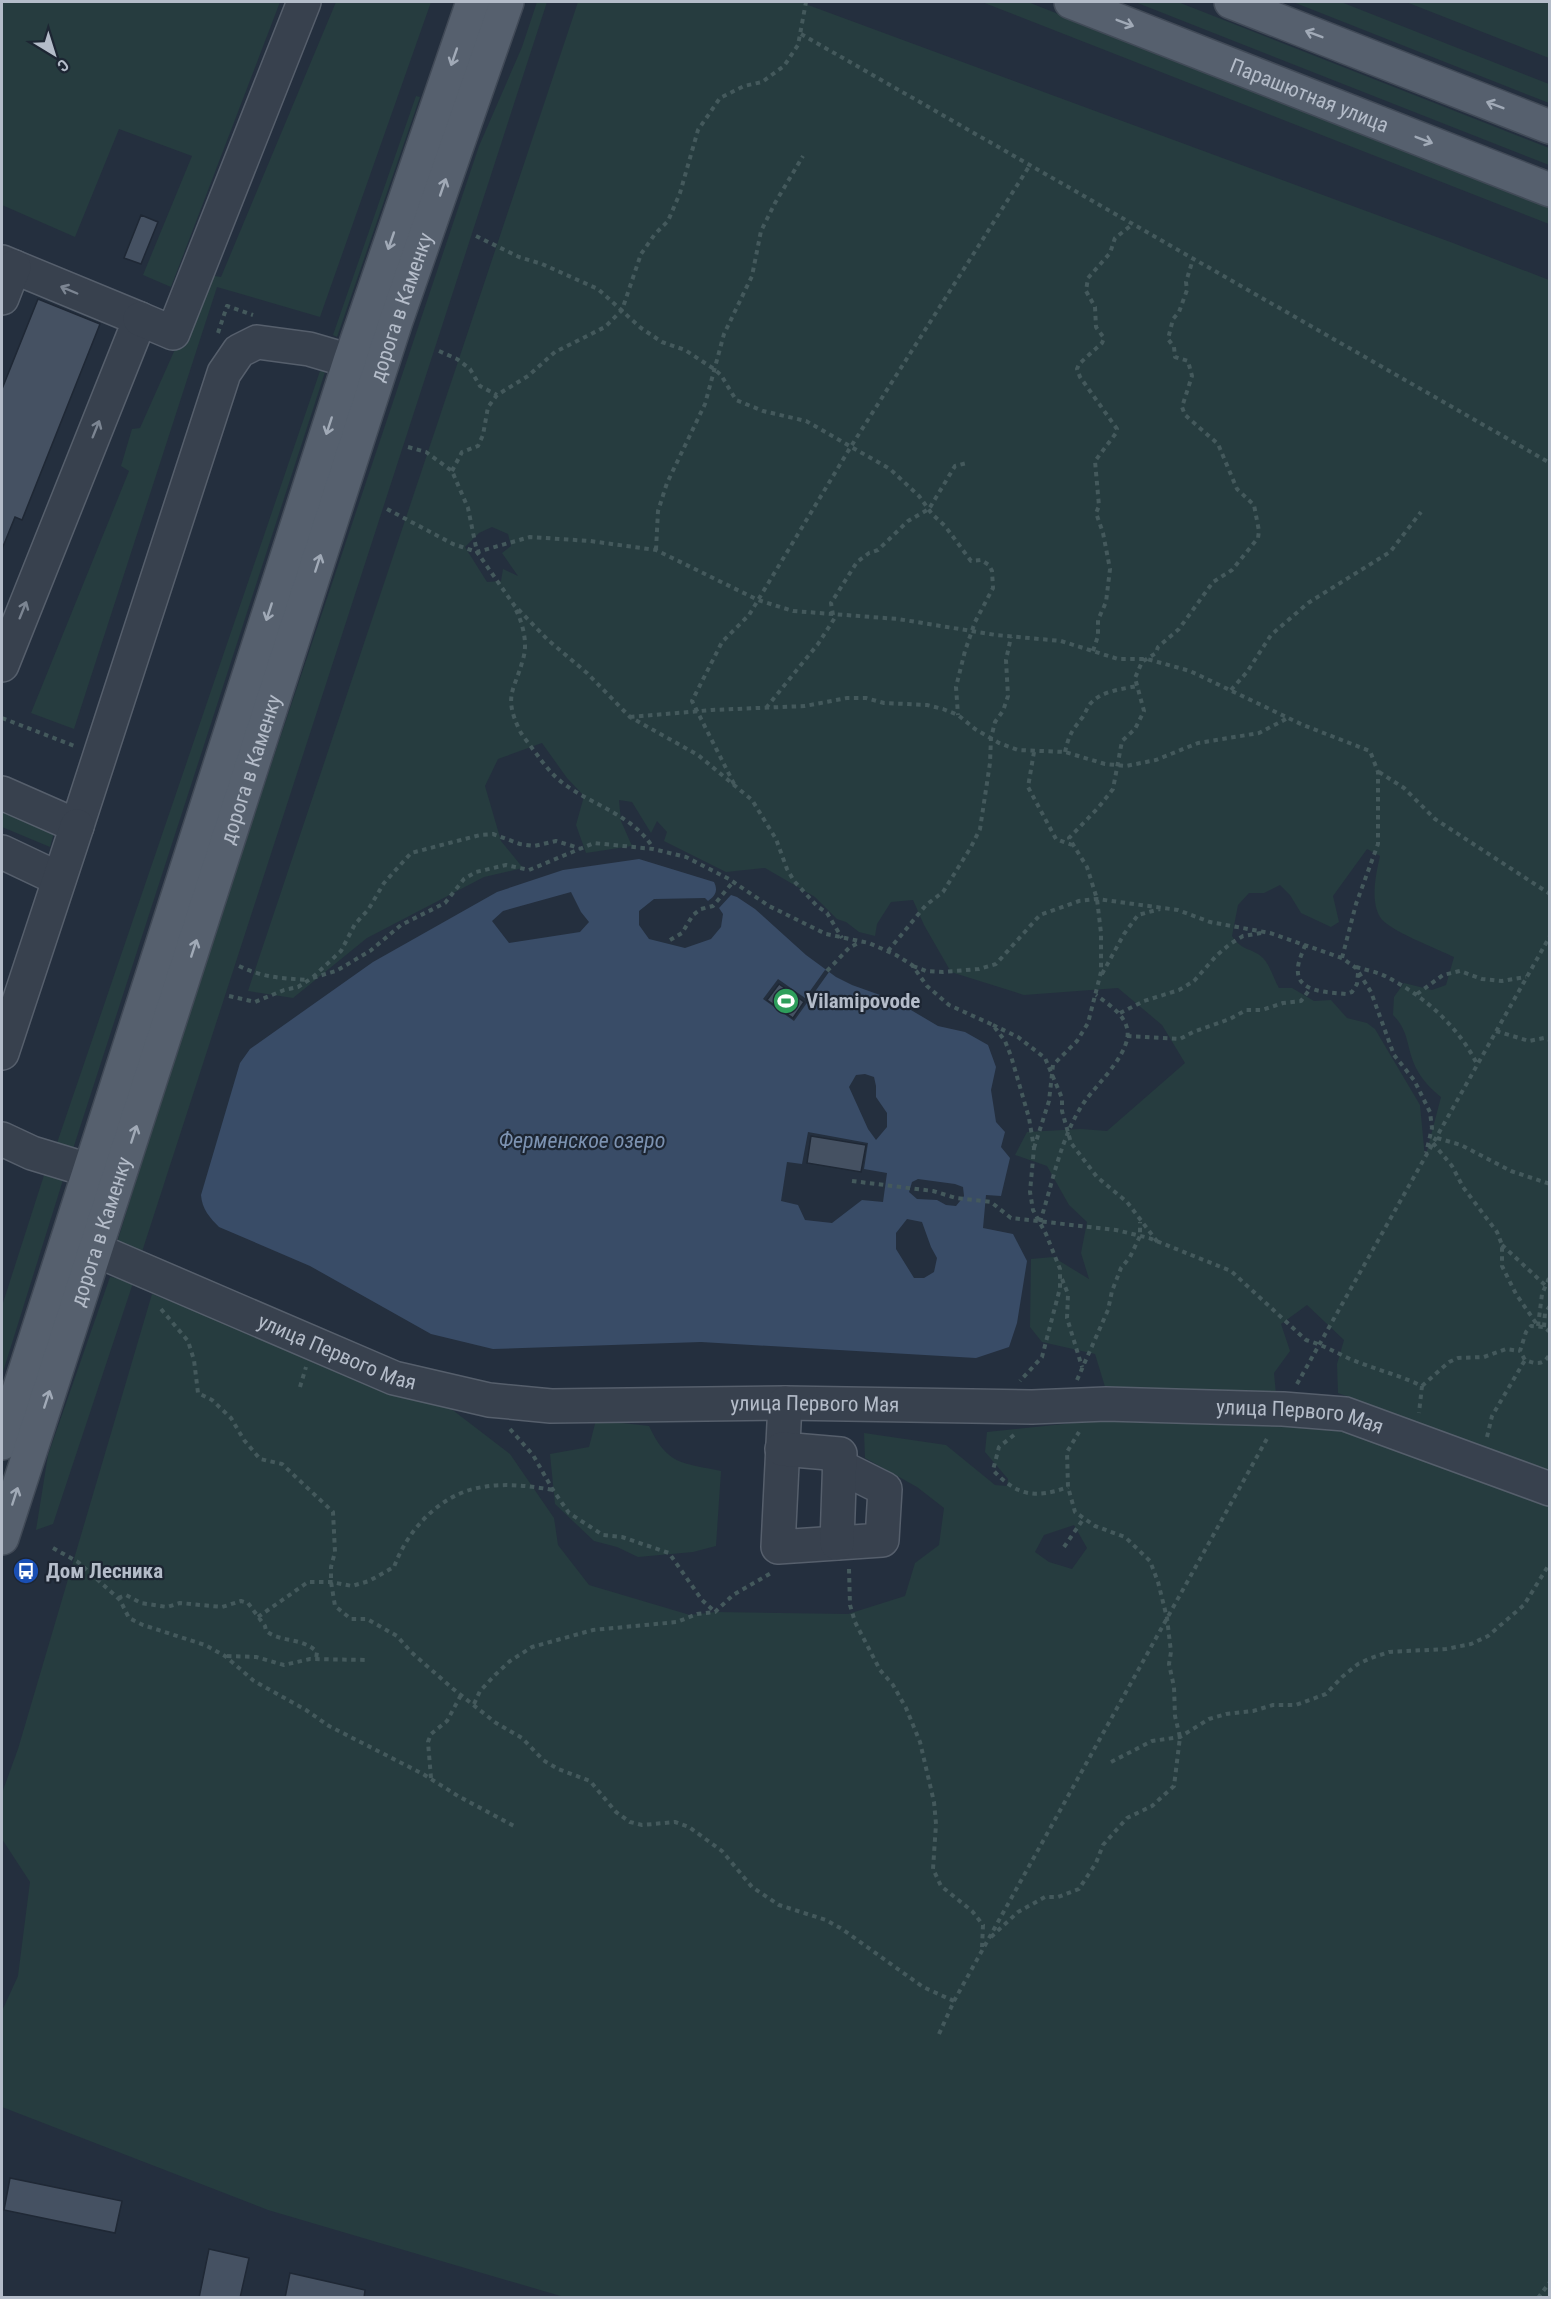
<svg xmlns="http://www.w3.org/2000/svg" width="1551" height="2299" viewBox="0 0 1551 2299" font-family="'Roboto Condensed',sans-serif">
<rect width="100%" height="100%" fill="#242f3e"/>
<path fill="#263c3f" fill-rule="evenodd" d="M2,2h278l-109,285 -28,-12 49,-119 -73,-27 -44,108 -73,-32z
M336,2h95l-111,315 -103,-30 -143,442 -43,-16 98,-242 -8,-5 11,-37 8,-1 68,-153 13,2z
M537,2h10l-407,1256 -24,-12 74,-240 289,-860 43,-99z
M578,2h222l653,241 96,37v1193l-211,-80 -1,-29 7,-24 -37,-35 -26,19 9,27 -16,22 2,21 -170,-4 -11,-36 -53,-12 -12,-15 1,-68 22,-2 36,22 -8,-26 6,-31 -18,-17 -22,-39 -32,-11 12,-23 54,-3 26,2 78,-68 -23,-38 -44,-37 -94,7 -73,-23 -27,-47 -11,-25 -22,2 -14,22 -2,12 -16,-4 -13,-10 -9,-3 -22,-22 -50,-29 -39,4 -62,-31 3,-9 -10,-11 -6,12 -19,-31 -13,-2 2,21 11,25 -46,7 -10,-28 8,-29 -17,-18 -25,-35 -44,16 -13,27 16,55 22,27 -39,9 -117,61 -74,60 -45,-7zM492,527l16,7 3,12 -9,7 16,23 -15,-7 -2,12 -14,1 -22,-35 14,-14zM1367,849l13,7c-4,18 -10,44 0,61 7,13 58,32 74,40l-8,28 -14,5 -28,-7 -10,14 -1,18c17,17 13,33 23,53 6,12 15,21 25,29l-16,61 -5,-53 -45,-76 -8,-6 -20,-5 -16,-18 -17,1 -22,-13h-13c-6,-10 -8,-21 -16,-30 -10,-10 -22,-7 -31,-22l6,-31 11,-12h15l16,-8 10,10 11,18 30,14 8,-5 -6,-26z
M982,2h46l521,206v16z
M1135,2h43l371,146v17z
M1293,2h48l208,82v19z
M1406,2h143v56z
M416,96l4,1 -83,240 -4,-2z
M321,368l5,1 -253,780 -16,-6z
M2,800l55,22 -7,25 -48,-20z
M45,1172l18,8 -61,195v-69z
M110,1277l24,3 -81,244 -17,6 12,-75z
M152,1294l298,114 60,46 44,64 4,27 31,40 101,30 25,-3 133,2 57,-18 10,-33 24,-18 5,-37 -27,-21 -52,-29 -1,-25 82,12 49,40 12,1 1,-7 -23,-27 2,-20 124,-13 227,6 211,81v791h-985l-296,-87 -266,-103v-96l16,-35 12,-94 -28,-43v-46l16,-44zM1074,1525l13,23 -15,21 -23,-7 -14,-10 9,-17z
M596,1420l53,6c18,39 33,37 72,45l-5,75 -23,6 -55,5 -21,-10 -23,-6 -39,-37 -5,-50 39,-7z"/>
<path fill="#394c67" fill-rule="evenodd" d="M639,859l75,23c4,8 2,14 -6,19l-3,-3 -51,1 -15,12v14l10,14 36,9 26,-9 10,-12 2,-13 -4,-6 12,-13 6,2 18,12 51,46 30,22 16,8 42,15 44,26 27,6 23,13 8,22 -5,23 5,32 9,10 -4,15 9,11 -9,38 -15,-1 -3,33 30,6 14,27 -10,62 -8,24 -33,11 -275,-16 -208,7 -62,-15 -121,-68 -91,-39c-9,-9 -17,-18 -18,-32l39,-132 10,-14 123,-87 124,-70 66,-22zM571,892l10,20 8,10 -9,10 -71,11 -17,-22 11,-10zM865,1074l9,3 2,9v11l11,16v14l-11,13 -8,-11 -19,-42 7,-12zM808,1132l60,11 -4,26 23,4 -4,29 -21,-2 -30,23 -27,-3 -7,-15 -17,-4 6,-39 15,2zM918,1179l37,5 8,3 1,9 -8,10 -10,-1 -9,-5 -20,-1 -8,-7 3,-10zM907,1219l15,3 9,25 6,11 -3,14 -10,6h-10l-18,-29v-16z"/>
<path fill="#242f3e" d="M825,970l4,2 -35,49 -31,-22 15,-20 27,19z"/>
<path fill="#455162" stroke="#1f2835" stroke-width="1.5" d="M141,215l17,7 -17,42 -17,-6z
M38,299l62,25 -78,196 -7,-3 -13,32v-160z
M779,984l25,18 -11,16 -26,-18z
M811,1136l55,9 -5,27 -54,-9z
M10,2178l112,23 -7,32 -111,-23z
M209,2249l40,9 -9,40h-41z
M290,2273l75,17 -1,8h-79z"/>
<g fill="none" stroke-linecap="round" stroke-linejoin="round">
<g stroke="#565f6c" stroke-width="36">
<g id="minor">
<path d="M2,262l138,57 -138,346"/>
<path d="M2,298l12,-31"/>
<path d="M140,319l33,14 131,-331"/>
<path d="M2,793l75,33 147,-453 15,-22 18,-9 52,7 41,12"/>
<path d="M2,852l57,27"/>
<path d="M2,1053l75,-227"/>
<path d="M2,1139l30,14 56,17"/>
<path id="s1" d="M96,1250l298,128 95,22 62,6 234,-3 247,4 74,-3 177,5 62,5 205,75"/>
<path d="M785,1403l-7,144 104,-7 3,-51 -46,-23"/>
<path d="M782,1449l58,5 -3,89"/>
</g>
</g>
<g stroke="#414a57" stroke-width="36">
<g id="major">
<path id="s2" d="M1071,2l479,188"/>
<path d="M1231,2l319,125"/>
<path d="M2,1443l348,-1082 123,-359"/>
<path id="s3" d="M2,1538l394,-1217 111,-319"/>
</g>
</g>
<path stroke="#44595c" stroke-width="4" stroke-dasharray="4.5 4.5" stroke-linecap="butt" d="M801,34l749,429
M476,236l43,21 23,7 56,25 43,39 21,14 23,8 29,19 7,6 15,25 27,11 43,10 84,48 29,27 13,18 13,12 26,35 10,-1 8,5 3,6 1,17 -18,34 -10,29 -9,36 2,28
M218,333l9,-27 26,9
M439,351l18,8 13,10 10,17 17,9
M408,447l18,5 26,19 16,37 9,44 37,53 34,35 39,33 43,44 68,38 54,45 24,39 11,30 7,12 23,25 10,7 15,25
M452,471l10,-19 16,-6 5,-11 5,-28 9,-12 31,-19 27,-24 50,-25 17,-17 19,-56 14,-20 13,-13 12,-28 18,-63 22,-32 24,-12 18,-4 22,-16 14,-21 8,-43
M387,509l66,35 24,8 53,-15 60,4 66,9 102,50 35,11 105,8 98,16 65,6 57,18h29l43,12 113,54 67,26 8,21v72l-22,60 -14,54
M656,550l2,-39 9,-28 38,-79 19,-70 28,-58 9,-45 14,-28 28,-47
M516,610c7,14 12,34 7,49 -8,31 -20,36 -4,70 3,7 9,13 13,19 13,17 21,30 41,42 28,18 62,28 80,58
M833,615l-2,-12 26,-41 12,-9 9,-3 30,-29 21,-12 26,-43 12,-3
M1093,651l5,-15v-16l8,-18 4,-33 -7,-36 -7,-20 3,-7 -4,-45 21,-28 1,-4 -37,-52 -3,-8 2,-5 23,-21 2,-5 -8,-11 -1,-20 -9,-16 2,-13 22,-25 5,-15 18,-14
M1231,690l16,-18 24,-37 37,-32 82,-51 31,-40
M766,708l52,-64 18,-28
M630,717l82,-7 93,-4 42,-8h19l18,5 43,2 16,4 15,6 17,14 24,14 19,7 47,2 40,12 21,2 30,-6 42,-17 61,-10 29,-15
M2,718l75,29
M1034,752l-6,35 28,52 16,6
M1065,752c4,-17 6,-20 17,-34 4,-5 5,-12 10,-16 10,-11 31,-13 45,-16
M1379,772l25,16 31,31 115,75
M734,784l-42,-83 30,-59 27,-27 101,-167 180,-283
M670,940l12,-7 11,-18 8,-6 12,-3 20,-24
M1305,945c-2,7 -7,16 -7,23 -3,25 31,24 48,26l6,-2 5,-8 1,-11
M888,951l38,-46 17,-13 28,-45 9,-18 10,-66 1,-25 4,-16 8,-11 5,-15 -2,-36 5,-23
M239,966c25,12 42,12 69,14
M913,966l13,5 17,1 36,-3 17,-5 44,-49 39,-14 18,-2 81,11 32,12 60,11 72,25 14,10 15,24 23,63 20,25 16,32 2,16 -6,25
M1356,967c10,3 22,5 31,10 37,19 71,49 90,87
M827,971l22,-23 11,-6
M1102,974l22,-40 14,-19 22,-6
M313,977l28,-26 14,-27 13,-14 16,-27 27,-30 69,-18 13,-1 27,10 14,2 22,-5 23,7
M1417,994l26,-19 17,-4 22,8 20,2 24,-4
M229,996l26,6 29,-12 14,-3 14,-9 24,-7 34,-20 31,-26 44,-22 19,-24 12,-7 30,-7 23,5 65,-27 59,6 33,8 43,22 40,27 57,28 43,9 27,12 16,10 15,21 22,19 44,20 12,16 6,15 18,62 5,30 -4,44 3,18 13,24 14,35v19l-18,69 -22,24
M1120,1013l24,-12 35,-11 15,-9 23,-26 13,-11 13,-8 18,-3
M993,1025l25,12 27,21 17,40v13l9,32 26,34 30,25 32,42
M1496,1031l33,10 15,-3 6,2
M1127,1036l53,3 13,-7 37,-13 16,-9h16l21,-7 18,-2 9,-12
M1437,1138l24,7 50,26 39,13
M1433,1143l19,23 11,21 34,45 5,13v21l14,28 22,32
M1034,1148l15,-47 4,-36 24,-24 11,-18 13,-51v-39l-4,-34 -10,-32 -18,-29 29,-30 15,-19 9,-48 13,-12 9,-18 -9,-33 7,-16 14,-9 2,-6 21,-18 34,-47 19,-12 26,-32 1,-7 -5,-26 -17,-16 -19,-45 -33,-29 -3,-8 10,-31 -4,-15 -13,-4 -1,-10 -6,-8 5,-20 6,-7 8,-22 -1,-8 7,-23
M852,1181l81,10 23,7 35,4 20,16 105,12 33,8 82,33 75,69c17,5 29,12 44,19 24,10 49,16 72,27l-3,27
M1040,1222c13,-40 21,-87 45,-121 13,-18 48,-50 42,-73 -4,-15 -19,-24 -31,-33
M1502,1245l43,40
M1062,1279l6,15 -1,24 15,49
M161,1309l27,32 6,19 4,33 14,7 19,18 13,22 16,19 22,5 51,48 2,40 -4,15v15l4,24 16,13h16l30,17 14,16 41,36 44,35 26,15 21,22 15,9 32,12 26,31 14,10 12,3 33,-3 14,5 33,24 30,36 27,18 47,15 16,9 81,58 31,14
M1538,1326l4,-32 8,-18
M1544,1327l1,-14 5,-7
M1550,1332l-6,-5 -13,-1 -5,6 -6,19 5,9c11,4 18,6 25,-6
M1077,1380l31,-70 4,-19 9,-23 9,-11 10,-21v-14
M1297,1384l253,-448
M1422,1386l27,-24 9,-4 26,-1 22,-8 14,2
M300,1387l6,-20
M510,1429l23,26 20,35 16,23 34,22 19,2 47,16 33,47 12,11
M1014,1435l-15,12 -6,23c24,26 42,29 75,17
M1487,1437l5,-21 33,-56
M1064,1547l20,-29
M53,1548l25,14 42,38 9,18 14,7 62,20 20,11 29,25 52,29 23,16 94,48 35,22 56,30
M849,1569l1,36 5,17 25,48 13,15 13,23 14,34 14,60 2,22 -3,45 8,17 31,25 11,14 -1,22
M118,1598l8,-3 15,8 26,4 13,-4 42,4 19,-6 7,2 17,23 1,5c16,12 36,6 51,21l-1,7
M258,1617l50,-35h23l21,4 17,-5 25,-14c14,-38 47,-74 89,-80 22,-4 48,-1 70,3
M227,1656l29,1 28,8 26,-6 58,1
M474,1704l6,-13 15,-16 15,-14 22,-14 61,-17 84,-8 20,-8 18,-2 18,-17 38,-22
M1111,1762l41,-21 28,-4 29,-18 17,-5 27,-3 20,-6h23l30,-11 16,-17 16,-13 13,-6 18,-6 57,-3 25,-5 17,-8 36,-31 26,-42
M431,1778l-3,-36 3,-8 16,-13 14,-26
M991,1937l27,-25 27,-15h13l21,-8 17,-26 7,-18 24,-27 25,-12 22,-20 6,-49 -5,-21 -1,-29 -5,-23 2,-12 -4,-34 -9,-36 -8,-21 -25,-24 -30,-11 -20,-14 -7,-25 -1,-35 12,-20
M939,2034l15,-33 315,-566
M1538,2298l12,-16"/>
<use href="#minor" stroke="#38414e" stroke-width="33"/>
<use href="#major" stroke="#56606e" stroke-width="33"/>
</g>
<defs><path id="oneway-shaft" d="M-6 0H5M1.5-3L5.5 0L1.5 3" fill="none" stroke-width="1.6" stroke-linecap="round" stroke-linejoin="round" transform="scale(1.5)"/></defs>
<g stroke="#a1aab7">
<use href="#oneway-shaft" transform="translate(1125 23) rotate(21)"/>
<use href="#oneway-shaft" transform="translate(1314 34) rotate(-159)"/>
<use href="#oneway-shaft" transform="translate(454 57) rotate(109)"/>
<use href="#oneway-shaft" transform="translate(1495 105) rotate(-159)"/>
<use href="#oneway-shaft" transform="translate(1424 140) rotate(21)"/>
<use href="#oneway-shaft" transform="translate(443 187) rotate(-71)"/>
<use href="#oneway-shaft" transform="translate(391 241) rotate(109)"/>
<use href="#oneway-shaft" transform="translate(329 426) rotate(108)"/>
<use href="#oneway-shaft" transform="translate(318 563) rotate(-72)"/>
<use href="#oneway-shaft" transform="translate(269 612) rotate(108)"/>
<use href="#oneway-shaft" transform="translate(194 948) rotate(-72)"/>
<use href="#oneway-shaft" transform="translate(134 1134) rotate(-72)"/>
<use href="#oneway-shaft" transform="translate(47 1399) rotate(-72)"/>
<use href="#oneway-shaft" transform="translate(15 1496) rotate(-72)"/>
</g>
<g stroke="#7c8592">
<use href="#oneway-shaft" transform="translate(69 290) rotate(-157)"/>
<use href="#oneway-shaft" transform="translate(96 429) rotate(-68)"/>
<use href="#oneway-shaft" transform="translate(23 610) rotate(-68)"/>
</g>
<defs>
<g id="stadium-disc" transform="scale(1.35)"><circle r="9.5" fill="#2e9e5b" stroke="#1d2633"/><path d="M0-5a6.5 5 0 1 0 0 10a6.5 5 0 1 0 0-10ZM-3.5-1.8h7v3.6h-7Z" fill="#fff"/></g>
<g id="bus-disc" transform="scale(1.35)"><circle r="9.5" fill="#1a4fb4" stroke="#1d2633"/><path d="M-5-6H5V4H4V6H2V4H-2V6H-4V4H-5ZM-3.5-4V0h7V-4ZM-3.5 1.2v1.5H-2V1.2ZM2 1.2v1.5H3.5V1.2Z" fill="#fff"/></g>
</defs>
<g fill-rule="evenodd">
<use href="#stadium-disc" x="786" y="1001"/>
<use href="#bus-disc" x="26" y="1571"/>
</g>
<g text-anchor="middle" stroke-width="4.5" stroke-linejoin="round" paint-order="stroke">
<g font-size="21" fill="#b4bcc9" stroke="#1d2633">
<text dy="7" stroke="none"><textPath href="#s2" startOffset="256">Парашютная улица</textPath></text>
<text dy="7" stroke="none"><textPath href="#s3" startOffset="1294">дорога в Каменку</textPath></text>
<text dy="7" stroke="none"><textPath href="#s3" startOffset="808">дорога в Каменку</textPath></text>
<text dy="7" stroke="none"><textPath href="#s3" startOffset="322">дорога в Каменку</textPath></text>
<text dy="7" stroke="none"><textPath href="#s1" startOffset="262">улица Первого Мая</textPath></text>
<text dy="7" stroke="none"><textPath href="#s1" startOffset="748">улица Первого Мая</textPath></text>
<text dy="7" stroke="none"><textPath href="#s1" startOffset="1234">улица Первого Мая</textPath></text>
</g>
<g font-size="21" font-weight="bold" fill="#b4bcc9" stroke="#1d2633" text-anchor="start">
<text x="806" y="1008">Vilamipovode</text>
<text x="46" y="1578">Дом Лесника</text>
</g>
<g font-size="22" font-style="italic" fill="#7c92b1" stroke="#1d2633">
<text x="582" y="1148">Ферменское озеро</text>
</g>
</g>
<rect width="1551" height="2299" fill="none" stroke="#b4bcc9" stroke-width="6"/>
<g transform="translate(54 54) rotate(142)" stroke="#1d2633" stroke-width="4.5" paint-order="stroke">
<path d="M0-4.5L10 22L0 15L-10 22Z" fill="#b4bcc9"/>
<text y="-9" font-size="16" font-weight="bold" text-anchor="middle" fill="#b4bcc9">С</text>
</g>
</svg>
